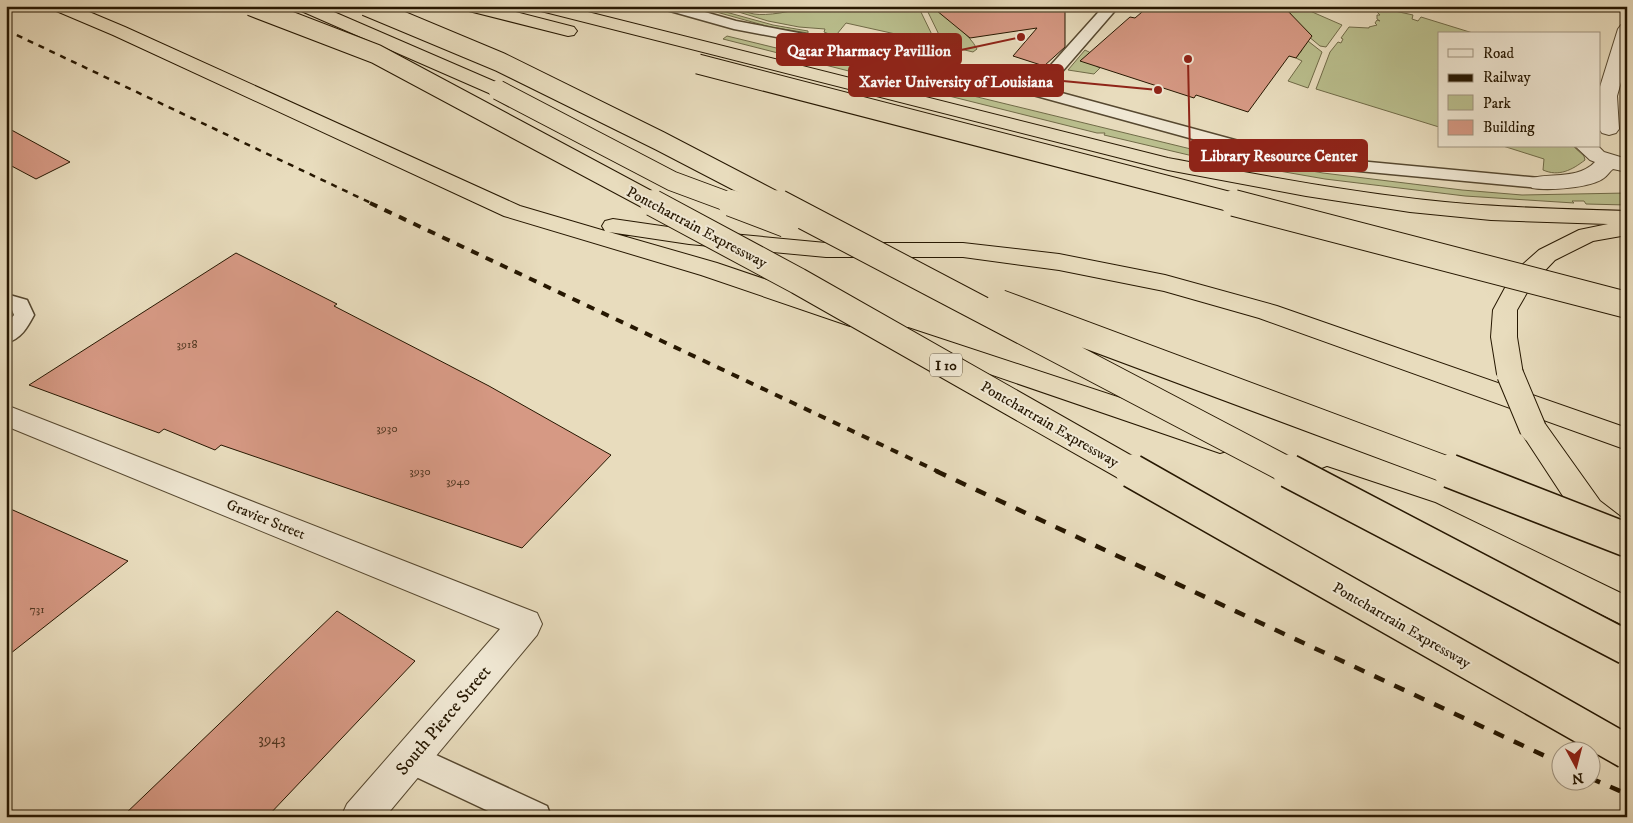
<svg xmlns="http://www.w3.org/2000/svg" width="1633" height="823" viewBox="0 0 1633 823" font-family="'IM FELL DW Pica',serif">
<rect width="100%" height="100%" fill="#e8dcbd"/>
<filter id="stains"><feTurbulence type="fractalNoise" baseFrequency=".004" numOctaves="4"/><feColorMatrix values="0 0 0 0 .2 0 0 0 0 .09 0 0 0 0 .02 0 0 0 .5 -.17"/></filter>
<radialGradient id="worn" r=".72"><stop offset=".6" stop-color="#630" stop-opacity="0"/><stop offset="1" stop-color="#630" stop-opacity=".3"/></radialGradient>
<path fill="#babf8e" stroke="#706b48" d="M695,6h9l69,19 35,6v2l-38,-6z
M719,6c16,0 21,5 35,8 12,2 40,-2 50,-8h114l18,37 -90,-20 -9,11h-8l-5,-2 1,-3 -26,-2 -31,-6z
M925,6h14c11,17 30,27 38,43l-4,3 -29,-7z
M1372,6l41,9 -1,4 6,2 3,-4 55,17h-37v93l-123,-38 14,-37 8,-10 3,1 2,-4 -2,-1 8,-11 20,1v-1l8,-2 -2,-2 2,-3 3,1 -3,-2v-4h3l-5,-5h2z
M1310,11l32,14 -16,22 -6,-1 -36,-30 7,-1 -2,-3z
M1276,16l46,36 -14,36 -20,-7 14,-20 -6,-3 6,-8z
M727,36l468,114 128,23 139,17 60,5 105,-2v12l-41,-1 -2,-3h-12l2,2 -109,-7 -140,-17 -132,-23 -89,-21 1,-2h-8l-148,-37 2,-3h-6l-2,2 -220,-56z
M1085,50l6,3 7,11 -2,2 4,2 -6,6 -26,-4z
M1503,146h70l11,10 1,4c-13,10 -26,17 -42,10l1,-11z"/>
<path fill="#d69984" stroke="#261701" d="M931,6h134v41l-21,19 -31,-10 24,-28 -67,10z
M1149,6h134l29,30 -16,22 -7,-2 -41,56 -52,-17 -2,3 -114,-37 50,-44 5,1z
M6,127l64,35 -34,17 -30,-16z
M236,253l101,51 -3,2 155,80 122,69 -89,93 -301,-103 -6,5 -51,-21 -5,4 -130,-48z
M6,507l122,54 -122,96z
M337,611l78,50 -148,156h-145z"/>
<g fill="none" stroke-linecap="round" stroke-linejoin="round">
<g stroke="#564830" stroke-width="3">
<path id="service" d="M661,6h23l52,15 120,23 177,41 71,-79h15l-72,83 199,54 70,14 224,21 6,1 3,4 -3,4 -6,1 -224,-21 -72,-14 -211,-58 -177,-43 -122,-23 -71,-20z
M6,294l21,6 7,15c-7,13 -13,24 -28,28v-18l8,-10 -2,-5 -6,-2z
M410,743l137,63 4,11h-50l-102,-48 -4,-11 4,-11z"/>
</g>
<g stroke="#564830" stroke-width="2">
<path id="minor" d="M1627,24v37l-10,35 2,33 -3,4 -7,2 -7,-2 -3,-4v-39l19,-61 3,-4z
M1575,146h23l6,6 23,7v13l-14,-3c-3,2 -6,7 -9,9 -13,10 -56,13 -72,10l-3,-5 3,-5c21,-5 47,1 63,-16l-5,-2z
M6,405l531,208 5,11 -5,11 -152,182h-44l6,-13 153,-175 -494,-203z"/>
</g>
<g stroke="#261701" stroke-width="2">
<path id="motorway" d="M52,6h23l50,21 395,179 85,25 -3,-5 3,-5 8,-2 76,11 137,13h137l96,11 106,21 112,31 350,122v22l-368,-132 -95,-27 -105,-21 -96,-13h-137l-137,-13 -80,-12 108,31 142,48 4,6 -4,6 -9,3 -149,-51 -197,-59 -391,-181 -59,-25z
M297,6h23l185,80 3,4 -3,4 -7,2 -7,-2 -192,-84z
M463,6h29l82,21 3,4 -3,4 -6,1 -103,-26z
M535,6h29l604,152c92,17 184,35 277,44 60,6 121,7 182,9v24l-34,6 -38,19 -23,24 -15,26v27l6,37 -4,7 -9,3 -9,-3 -4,-7 -6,-37 2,-27 20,-37 26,-23 40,-20 29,-6 -117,-4 -81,-8 -104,-16 -138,-26 -631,-160z
M908,328l322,106 4,8 -4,8 -10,3 -321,-110 -4,-6 4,-6z
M1533,418l10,3 57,80 26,20v18l-11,4 -11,-4 -26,-20 -59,-90 4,-8z
M1327,467l108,36 192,93v31l-214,-106 -96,-34 -5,-8 5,-8z"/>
</g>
<use href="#service" fill="#f0e8d4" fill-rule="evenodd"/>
<use href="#minor" fill="#f0e8d4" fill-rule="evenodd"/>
<use href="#motorway" fill="#e8dcbd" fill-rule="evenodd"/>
<path stroke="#261701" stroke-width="2.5" stroke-dasharray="6 6" stroke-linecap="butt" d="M6,30l367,174"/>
<path stroke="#261701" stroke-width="4" stroke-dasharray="8 8" stroke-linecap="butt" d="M370,203l569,269"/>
<path stroke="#261701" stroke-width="4.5" stroke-dasharray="11 11" stroke-linecap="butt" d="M936,471l624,292
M1590,778l37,16"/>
<g stroke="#261701" stroke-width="21" stroke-linecap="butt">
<path id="motorway-bridge-far2" d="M251,6l125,48 280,150
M366,6l134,56 160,79 121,63
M698,64l541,140
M498,90l174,91 62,23"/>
</g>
<g stroke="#261701" stroke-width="28" stroke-linecap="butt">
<path id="motorway-bridge-far1" d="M653,203l145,78 336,191
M731,203l55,21
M779,203l512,269
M1234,203l393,102
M1000,303l453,169
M1510,374l23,55"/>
</g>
<g stroke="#261701" stroke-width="36" stroke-linecap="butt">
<path id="motorway-bridge" d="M1132,471l495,281
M1289,471l338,177
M1450,471l177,69"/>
</g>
<use href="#motorway-bridge-far2" stroke="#e8dcbd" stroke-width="19"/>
<use href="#motorway-bridge-far1" stroke="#e8dcbd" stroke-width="26"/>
<use href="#motorway-bridge" stroke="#e8dcbd" stroke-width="33"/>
</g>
<g text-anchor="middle" stroke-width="4" stroke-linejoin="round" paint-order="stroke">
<g font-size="12" fill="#523822">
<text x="187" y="348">3918</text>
<text x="387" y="432">3930</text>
<text x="420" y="475">3930</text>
<text x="458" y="485">3940</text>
<text x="37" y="613">731</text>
</g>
<rect fill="#f0e8d4" stroke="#635640" stroke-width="1" x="930" y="353.5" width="32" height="23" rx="4"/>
<g font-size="14" font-weight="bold" fill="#261701">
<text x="946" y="370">I 10</text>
</g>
<g font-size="15" fill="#261701" stroke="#f0e8d4">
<text transform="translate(697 227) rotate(28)" y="5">Pontchartrain Expressway</text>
<text transform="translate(1050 424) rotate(30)" y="5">Pontchartrain Expressway</text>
<text transform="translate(266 519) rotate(22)" y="5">Gravier Street</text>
<text transform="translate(1402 625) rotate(30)" y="5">Pontchartrain Expressway</text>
</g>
<g font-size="15" fill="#523822">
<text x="272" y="744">3943</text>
</g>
<g font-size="18" fill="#261701" stroke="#f0e8d4">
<text transform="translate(443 720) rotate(-50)" y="6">South Pierce Street</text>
</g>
</g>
<path fill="none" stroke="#8f2418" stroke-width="2" d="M1021 37L961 50M1158 90L1063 81M1188 59L1190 156"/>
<g fill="#8f2418" stroke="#f0e8d4" stroke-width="2">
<circle cx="1021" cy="37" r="5"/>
<circle cx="1158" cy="90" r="5"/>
<circle cx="1188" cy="59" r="5"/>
</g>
<g fill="#8f2418" stroke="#8f2418" stroke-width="2">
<rect x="777" y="34" width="184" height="31" rx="5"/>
<rect x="849" y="65" width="214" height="31" rx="5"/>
<rect x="1190" y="140" width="177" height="31" rx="5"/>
</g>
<g font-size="16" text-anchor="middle" font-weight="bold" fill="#fff">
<text x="869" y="56">Qatar Pharmacy Pavillion</text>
<text x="956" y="87">Xavier University of Louisiana</text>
<text x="1279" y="161">Library Resource Center</text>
</g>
<rect width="1633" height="823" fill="none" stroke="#e8dcbd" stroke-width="25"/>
<rect x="8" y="8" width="1618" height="808" fill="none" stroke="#261701" stroke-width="2.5"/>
<rect x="12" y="12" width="1608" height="798" fill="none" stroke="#261701"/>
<rect x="1438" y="32" width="162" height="115" fill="#f0e8d4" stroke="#9f9480"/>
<rect x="1448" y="49" width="25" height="8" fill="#f0e8d4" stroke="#9f9480"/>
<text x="1483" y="58" font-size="15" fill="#261701">Road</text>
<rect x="1448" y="74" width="25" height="8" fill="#261701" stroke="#9f9480"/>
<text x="1483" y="82" font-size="15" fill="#261701">Railway</text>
<rect x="1448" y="95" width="25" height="15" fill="#babf8e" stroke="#9f9480"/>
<text x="1483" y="108" font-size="15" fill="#261701">Park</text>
<rect x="1448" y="120" width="25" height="15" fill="#d69984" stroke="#9f9480"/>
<text x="1483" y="132" font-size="15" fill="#261701">Building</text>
<g transform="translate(1576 766) rotate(173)"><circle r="24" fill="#f0e8d4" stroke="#9f9480"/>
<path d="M0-4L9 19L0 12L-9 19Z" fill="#8f2418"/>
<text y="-8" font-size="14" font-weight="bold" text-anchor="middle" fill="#261701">N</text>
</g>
<rect width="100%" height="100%" filter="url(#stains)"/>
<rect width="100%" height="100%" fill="url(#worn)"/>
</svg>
